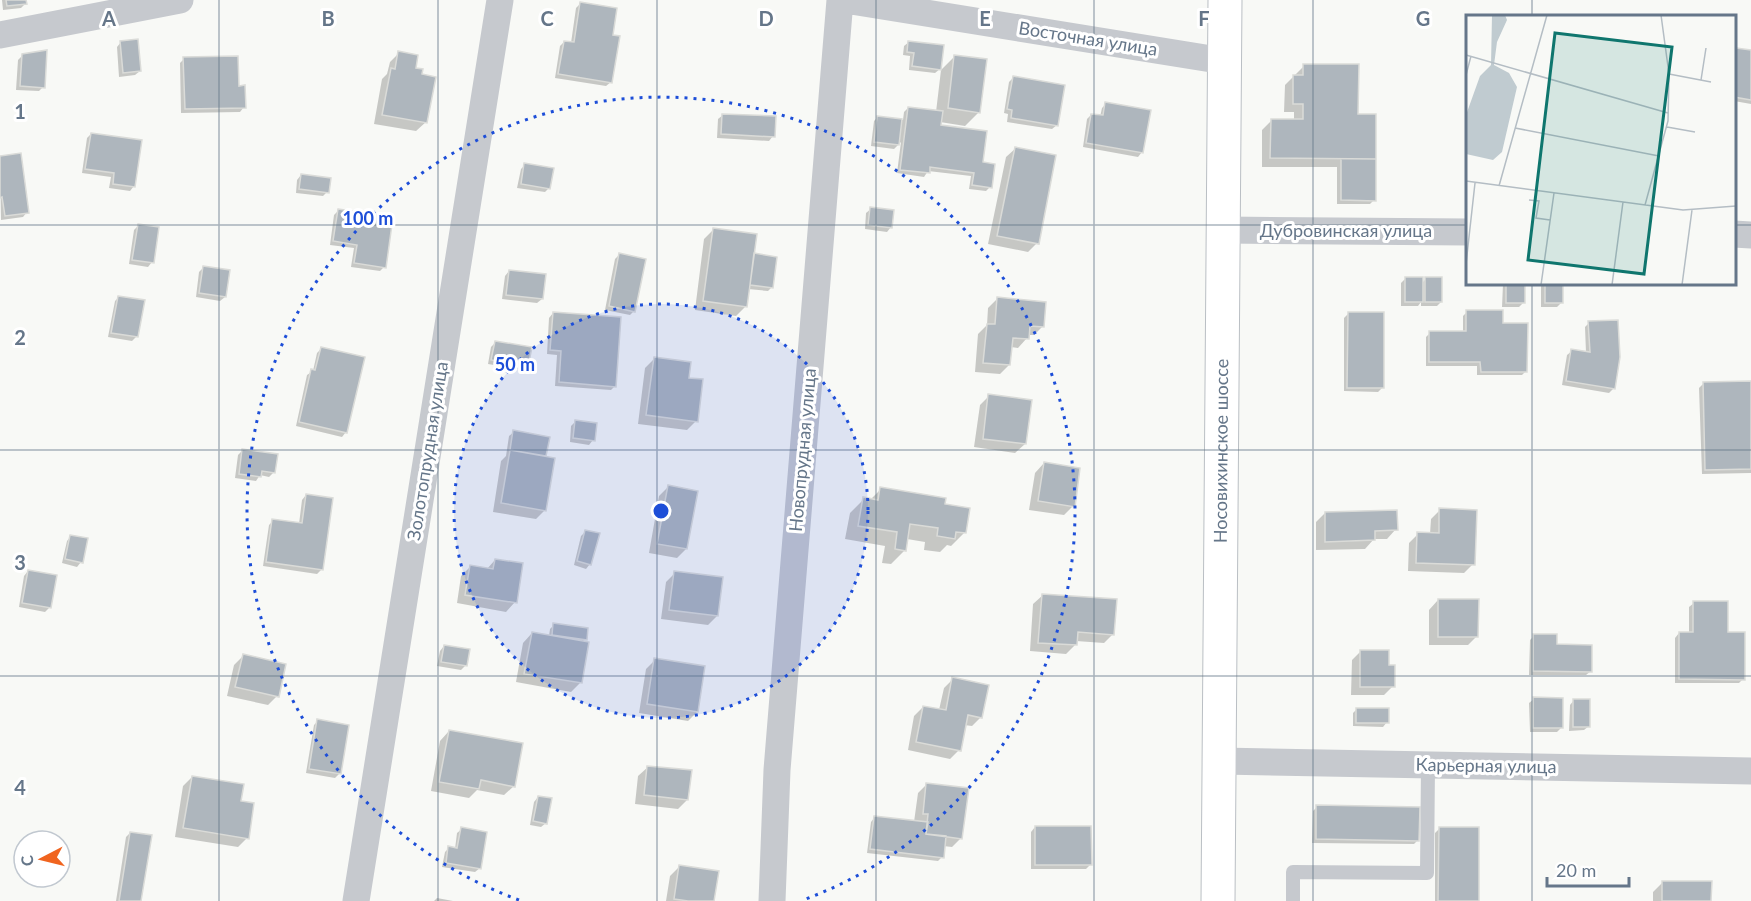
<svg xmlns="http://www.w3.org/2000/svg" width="1751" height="901" viewBox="0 0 1751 901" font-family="Lato,sans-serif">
<rect width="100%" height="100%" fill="#f8f9f6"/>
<path fill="#0003" d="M2,0h23v4l-4,4 -18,2z
M580,4l31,32v46l-5,4 -51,-8 5,-32 4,-4 7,1 5,-35z
M121,42l19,29 -5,4 -16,2 -2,-30z
M909,42l31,27 -5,4 -26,-3 1,-14 -7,-1 1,-9z
M1737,49l14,3v52l-17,-3v-50z
M399,53l15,16 12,53 -10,9 -42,-7 8,-45 5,-5 3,-12z
M22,56l21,31 -4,4 -23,-1 2,-30z
M955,56l24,56 -14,14 -25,-4 -1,4 42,37 9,24 -4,4 -17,-2 2,-13 -43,-5 -4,6 -27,-4 4,-31 -7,7 -23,-3 3,-25 4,-4 25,3 1,-8 4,-4 28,4 5,-42z
M184,59l54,28 6,20 -4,5 -59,1 -1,-50z
M1304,66l53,50h18l-1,84 -4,4h-33v-37h-75v-37l9,-9h23v-9h-10l1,-27z
M1013,78l44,47 -5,4 -45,-7 1,-8 -4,-1 5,-31z
M1106,104l36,48 -4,5 -55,-10 4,-28 4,-4 9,2 2,-9z
M723,115l50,21 -4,5 -52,-3 1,-19z
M91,134l43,52 -4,5 -21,-3 2,-11 -29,-4 5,-35z
M1016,148l21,95 -9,9 -40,-8 18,-87z
M0,158l27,54 -4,5 -22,3z
M525,165l24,23 -4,4 -28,-4 4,-19z
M301,175l26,17 -4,4 -27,-3 1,-13z
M871,209l20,18 -4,5 -22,-3 1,-16z
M338,211l46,56 -4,4 -29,-4 3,-19 -24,-3 4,-30z
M138,226l14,36 -4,5 -19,-3 5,-34z
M713,230l40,25 19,32 -4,4 -20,-2 -3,18 -9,9 -41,-6 9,-71z
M619,255l15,56 -4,4 -25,-5 10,-51z
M203,268l22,29 -5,4 -24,-4 3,-25z
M509,271l33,28 -5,4 -35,-4 3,-23z
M1405,279l17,4 4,-4 15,23 -4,4h-16v-4l-3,4h-17v-23z
M1503,284h20l1,18 -5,5h-17z
M1541,284h21v18l-5,5h-16z
M119,297l17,40 -4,4 -24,-4 7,-36z
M997,299l46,27 -9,9h-6l-1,3 -9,10 -7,-1 -2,18 -9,9 -25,-2 3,-38 9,-9 1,-17z
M1467,312l35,12 24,47 -4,4h-45v-9h-51v-29l4,-4h33v-17z
M553,313l62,73 -4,4 -56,-4 2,-31 -10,-1 2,-36z
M1348,314l35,73 -5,5 -34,-1v-73z
M1589,323l29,34 -5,32 -4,4 -47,-8 5,-30 5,-4 14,2 -1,-26z
M495,343l32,23 -4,4 -35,-6 3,-17z
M321,349l25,83 -4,5 -46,-11 11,-51 6,-4 4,-18z
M654,359l33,20 9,42 -9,9 -49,-6 7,-56z
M1751,383v90l-49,1 -3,-86 4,-4z
M989,396l36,48 -10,9 -41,-6 6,-42z
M575,422l18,18 -4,5 -19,-3 1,-16z
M514,432l34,6 -3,20v52l-9,9 -43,-7 8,-51 5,-5 3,-20z
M242,451l32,21 -5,5 -9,-2 -4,6 -21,-3 3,-23z
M1044,463l29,43 -9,9 -35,-5 6,-37z
M668,487l18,62 -9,9 -28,-5 10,-57z
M881,489l62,16 22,27 -14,14 -4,-1 -7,7 -16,-2 1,-8 -18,-3 -2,11 -14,14 -9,-1 3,-17 -40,-7 5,-26 14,-14 6,1z
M306,495l16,74 -5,5 -54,-8 6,-41 4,-4 26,3 3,-24z
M1440,510l33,54 -9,9 -56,-2 1,-28 9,-9h12l1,-15z
M1325,513l71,16 -9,10h-13l-9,10 -49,1v-28z
M586,531l4,33 -4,5 -12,-4 7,-29z
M71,536l10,26 -4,5 -15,-4 5,-22z
M495,560l20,42 -9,10 -49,-9 4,-27 9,-9 16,3z
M28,571l27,5 -6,32 -4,4 -26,-5 5,-31z
M675,573l42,43 -9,9 -47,-6 5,-37z
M1043,595l70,39 -9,9 -28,-2 -1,4 -9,9 -36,-3 3,-47z
M1438,600l39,36 -9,9h-39v-35z
M1694,603l32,31 17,45 -4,4h-64v-45l4,-5 10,1v-27z
M554,625l31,14 -3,3 -2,41 -9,9 -55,-10 7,-39 9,-10 17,3 1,-7z
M1534,636l22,10 35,25 -5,4h-57l1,-35z
M444,646l21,20 -4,4 -24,-4 3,-15z
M1361,651l27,15 5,20 -9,9h-33l1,-35z
M243,656l34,40 -9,9 -41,-9 7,-31z
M655,660l42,52 -9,9 -49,-8 7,-44z
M953,679l28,38 -9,9 -8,-1 -5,25 -9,9 -42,-9 6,-34 9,-9 16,3 5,-22z
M1534,699l27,29 -4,4h-27l-1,-29z
M1574,700l15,26 -5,4 -15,1 1,-26z
M1357,709l30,13 -4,5 -30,-1v-13z
M318,721l21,53 -4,4 -29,-5 8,-48z
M449,731l65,55 -10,9 -27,-5 -8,8 -38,-7 9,-50z
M648,767l39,33 -9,9 -43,-5 3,-28z
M192,777l48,26 7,35 -9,9 -63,-10 8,-51z
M927,784l34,54 -9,9 -9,-1 -1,11 -4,4 -71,-8 4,-31 4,-5 39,5 4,-29z
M538,797l8,26 -5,4 -11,-2 4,-23z
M1317,807l101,33 -4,4 -102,-1 1,-32z
M1035,827l55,38 -4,4h-55v-37z
M1440,828l37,73h-42v-68z
M462,829l18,39 -5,4 -33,-5 3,-15 4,-4 6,1 2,-16z
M130,833l10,68h-24l10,-64z
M679,867l33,34h-46l4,-25z
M1663,882l47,19h-57v-9z
M437,898l16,3h-19z"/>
<path fill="#aeb6bd" stroke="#dadbd8" stroke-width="1.5" d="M6,0h20l1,4 -20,2z
M580,2l37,6 -4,27 7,1 -8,47 -54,-9 6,-33 10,1z
M138,39l3,32 -18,2 -3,-32z
M908,41l36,4 -3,25 -29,-4 2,-13 -7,-1z
M1736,48l15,2v50l-17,-3v-41z
M47,50l-2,38 -25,-2 2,-32z
M398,51l20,4 -2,13 7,1 -1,5 14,3 -9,46 -45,-8 9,-47 4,1z
M954,55l33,4 -7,54 -32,-5z
M238,56l1,30 6,-1 1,23 -61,1 -2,-52z
M1303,64h56l-1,50h18v45l-106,-1 1,-39h32v-15h-10v-29h10z
M1013,76l52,9 -7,41 -47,-8 1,-8 -5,-1z
M1105,102l46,8 -8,43 -57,-10 5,-29 12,1z
M908,107l35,4 -2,14 46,6 -4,31 12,2 -3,24 -20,-3 2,-12 -44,-6v6l-30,-3z
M722,114l54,2 -1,21 -54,-3z
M877,116l25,3 -3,26 -25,-3z
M91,133l51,7 -7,47 -22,-3 1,-11 -29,-4z
M1015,147l41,8 -17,89 -42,-8z
M21,153l8,60 -24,3 -3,-19 -2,1v-42z
M1341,159h35v42l-35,-1z
M524,163l30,5 -4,21 -29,-5z
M301,174l30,4 -2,15 -30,-4z
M870,207l24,3 -2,18 -24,-3z
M338,209l55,8 -7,51 -32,-5 3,-18 -24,-4z
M138,224l21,3 -5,36 -22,-3z
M713,228l44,6 -10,73 -44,-6z
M619,253l27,6 -11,53 -26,-6z
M754,253l23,4 -4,31 -23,-3z
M203,266l27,4 -4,27 -27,-4z
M509,270l37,4 -3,25 -37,-4z
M1405,277h18v25h-18z
M1425,277h17v25h-17z
M1506,284h19v19h-19z
M1545,284h18v19h-18z
M118,296l27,4 -7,37 -27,-4z
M997,297l49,5 -2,25 -14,-1 -1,13 -16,-1 -3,27 -27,-2 4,-39h8z
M1466,310h37v13h25l-1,49h-46l-1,-10h-51v-31h37z
M553,312l68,5 -5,70 -57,-5 2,-31 -11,-1z
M1348,312h36v76h-37z
M1618,320l2,37 -5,32 -49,-8 5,-32 19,3 -2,-31z
M495,341l37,6 -4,20 -37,-7z
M321,347l44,10 -18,76 -48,-11 12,-53 4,1z
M654,357l37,5 -2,16 14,1 -5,43 -52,-7z
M1751,381v88l-46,1 -2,-88z
M988,394l44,6 -6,44 -43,-5z
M575,420l22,3 -2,18 -22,-3z
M513,430l37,7 -4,19 -36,-6z
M242,449l36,5 -3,19 -13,-2 -1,6 -22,-3z
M510,450l45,8 -9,53 -45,-8z
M1044,462l36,6 -5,39 -37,-6z
M668,485l30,6 -11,58 -30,-5z
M880,487l66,11 -1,6 25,4 -4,25 -10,-1 -1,7 -18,-3 1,-8 -28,-4 -4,27 -11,-2 2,-17 -39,-6 5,-29 15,3z
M306,494l27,4 -10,72 -57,-8 6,-43 30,4z
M1439,508l38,2 -2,55 -59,-2 1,-31 22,1z
M1397,510l1,20 -23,1v9l-50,2v-30z
M585,530l15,3 -9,32 -14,-4z
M70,535l18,3 -5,25 -18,-4z
M495,559l28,4 -6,40 -52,-8 5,-30 23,4z
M28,570l29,5 -6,33 -29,-5z
M674,571l49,6 -5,39 -49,-6z
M1042,594l75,5 -3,36 -36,-3 -1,13 -39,-2z
M1438,599h41l-1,38h-40z
M1693,601h35v31h17v48l-66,-1v-47h14z
M553,623l35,5 -1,12 -35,-5z
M532,632l57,10 -7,41 -58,-9z
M1533,634h24v10l35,1v27l-59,-1z
M444,645l26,4 -3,17 -26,-4z
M1360,650h29v15h6v22h-35z
M243,654l43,10 -7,33 -44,-10z
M654,658l51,8 -7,46 -51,-8z
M952,677l37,8 -7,33 -14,-3 -7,36 -45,-9 7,-36 23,4z
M1533,697l30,1v30h-30z
M1573,699h17v28h-17z
M1356,708h33v15h-33z
M317,719l32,6 -8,49 -32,-5z
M449,730l74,13 -8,44 -34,-7 -2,9 -40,-7z
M647,766l45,4 -4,30 -44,-5z
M192,776l52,8 -3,17 13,2 -5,36 -66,-11z
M926,783l43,5 -7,51 -36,-5 2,-20h-5z
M538,796l14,2 -5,26 -14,-3z
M1316,805l104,2 -1,34 -103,-2z
M874,816l54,6 -2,12 20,2 -2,22 -74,-9z
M1035,826h56l1,39h-57z
M461,827l26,5 -6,37 -35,-6 2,-17 9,2z
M1439,827h40v74h-41z
M130,832l22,3 -11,66h-22z
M679,865l40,6 -5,30h-26l-14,-2z
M1662,881h50l-1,20h-49z"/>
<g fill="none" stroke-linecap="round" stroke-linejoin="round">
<g stroke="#babfc4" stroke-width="35">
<g id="secondary">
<path id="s1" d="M1218,901l7,-901"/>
</g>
</g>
<path stroke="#c6c9ce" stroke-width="14" d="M1293,901v-29l134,1 1,-108"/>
<path stroke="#c6c9ce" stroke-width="27" d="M845,0l379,61
M0,35l180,-35
M1224,230l244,2
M1734,234l17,1
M1220,761l531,10
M356,901l144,-901
M772,901l5,-131 63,-770"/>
<use href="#secondary" stroke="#fff" stroke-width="33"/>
</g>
<path fill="none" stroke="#657689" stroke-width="1.5" stroke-opacity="0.55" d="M219,0v901M438,0v901M657,0v901M876,0v901M1094,0v901M1313,0v901M1532,0v16M0,225h1468M1734,225h17M1532,284v617M0,450h1751M0,676h1751"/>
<circle cx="661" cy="511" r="207" fill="#1d4ed8" fill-opacity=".12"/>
<g fill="none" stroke="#1d4ed8" stroke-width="3" stroke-dasharray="3 6">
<circle cx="661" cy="511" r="207"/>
<path d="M519 900A414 414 0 1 1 803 900"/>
</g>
<g text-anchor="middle" stroke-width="6" stroke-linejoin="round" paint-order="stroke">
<g font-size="18" fill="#657689" stroke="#fff">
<text transform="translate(1088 39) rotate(9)" y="6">Восточная улица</text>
<text x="1346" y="237">Дубровинская улица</text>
<text transform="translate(803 450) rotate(-85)" y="6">Новопрудная улица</text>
<text transform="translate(428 451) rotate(-81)" y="6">Золотопрудная улица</text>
<text dy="6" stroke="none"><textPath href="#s1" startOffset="450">Носовихинское шоссе</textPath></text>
<text transform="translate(1486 766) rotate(1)" y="6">Карьерная улица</text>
</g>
</g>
<g transform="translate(1466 15)">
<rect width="270" height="270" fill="#f8f9f6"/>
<path d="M26,0h13l2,5 -10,22 -3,23 15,8 8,14 -15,65 -9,8 -27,-6v-39l14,-39 11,-11z" fill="#c0cbd0"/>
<path fill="none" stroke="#b4bdc4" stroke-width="1.5" d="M0,40l202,58M203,59l42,8M0,60l5,-19M235,65l5,-32M201,112l28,5M49,113l144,28M0,166l217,29 53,-4M33,171l48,-171M63,185l10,1 -3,17 14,2M179,190l23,-84 1,-47 -8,-59M0,249l9,-81M75,270l13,-92M146,270l11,-83M216,270l10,-75"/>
<path fill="#0f766e" fill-opacity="0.15" stroke="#0f766e" stroke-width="3" d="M89,18l117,14 -28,227 -116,-14z"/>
<rect width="270" height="270" fill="none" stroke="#657689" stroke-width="3"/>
</g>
<g font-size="20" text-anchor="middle" font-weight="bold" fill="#657689" stroke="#fff" stroke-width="6" stroke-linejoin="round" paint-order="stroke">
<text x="109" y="26">A</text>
<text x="328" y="26">B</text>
<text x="547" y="26">C</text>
<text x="766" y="26">D</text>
<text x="985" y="26">E</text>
<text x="1204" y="26">F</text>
<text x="1423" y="26">G</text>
<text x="20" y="119">1</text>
<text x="20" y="345">2</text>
<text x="20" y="570">3</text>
<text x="20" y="795">4</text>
</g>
<circle cx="661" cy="511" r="9" fill="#1d4ed8" stroke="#fff" stroke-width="3"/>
<g font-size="18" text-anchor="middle" font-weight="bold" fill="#1d4ed8" stroke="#fff" stroke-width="6" stroke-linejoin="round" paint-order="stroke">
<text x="368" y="225">100 m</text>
<text x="515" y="371">50 m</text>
</g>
<g transform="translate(42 859) rotate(263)"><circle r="28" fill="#ffffff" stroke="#c1c8d0" stroke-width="1.5"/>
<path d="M0-4.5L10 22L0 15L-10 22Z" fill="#f0641f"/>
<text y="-9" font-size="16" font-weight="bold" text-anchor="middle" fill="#657689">С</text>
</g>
<path d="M1547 877v9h82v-9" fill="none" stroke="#657689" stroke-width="3"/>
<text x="1556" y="877" font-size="18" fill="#657689" stroke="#ffffff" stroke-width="4.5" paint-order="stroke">20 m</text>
</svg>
